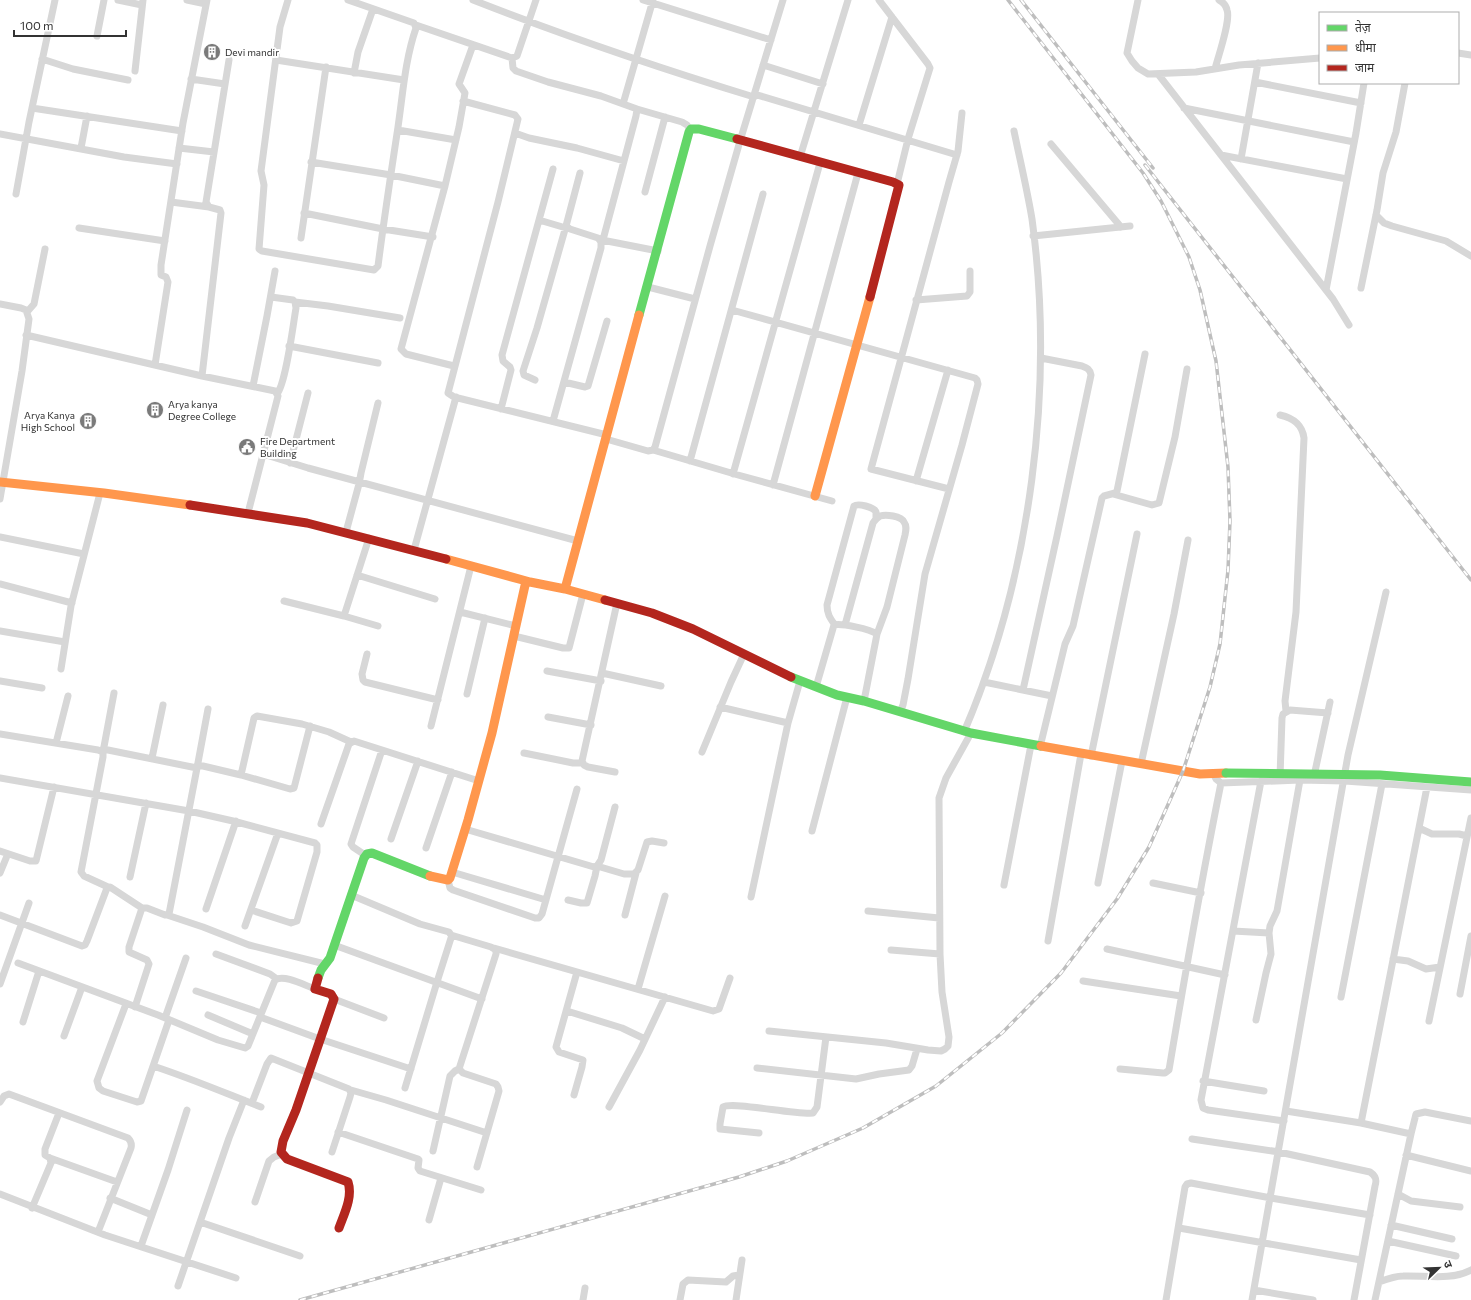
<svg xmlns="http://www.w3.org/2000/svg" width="1471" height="1300" viewBox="0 0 1471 1300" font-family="Commissioner,'Noto Sans Devanagari',sans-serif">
<rect width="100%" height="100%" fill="#fff"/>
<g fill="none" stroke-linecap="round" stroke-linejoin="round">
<path stroke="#d7d7d7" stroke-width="7" d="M118,0l24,5
M187,0l19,4
M288,0l-8,27 -19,144 3,14 -5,64 3,2 112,19 4,-4c6,-47 13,-93 20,-139 5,-34 7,-67 18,-99l-2,-5 -66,-23
M473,0c92,36 186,68 281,97
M643,0l128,40
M879,0l49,64 2,4 -22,71 -11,45
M1138,0l-11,53 5,8 6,7 10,6 48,-2 43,-7 81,-7
M416,25l96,33 5,-2 19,-56
M97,36l7,-36
M1458,53l13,2
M512,58l1,10 3,3 32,11 53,14 36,13 -1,7 -32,120 -3,6
M42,59l31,10 55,11
M276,60l128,20
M763,65l60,19
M1215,69c3,-12 16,-49 12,-59 -1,-5 -4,-8 -8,-10
M135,71l8,-71
M354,73l4,-21 15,-43
M1158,74l175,225 16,26
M191,79l34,5
M1255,82l106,21
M754,94l203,61
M463,101l52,14 3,4 -20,83 -50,191 6,4 153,38
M623,104l30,-104
M32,108l150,23
M1184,108l170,34
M637,109l45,13 5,3 3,5
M859,125l33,-108
M398,130l58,10
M515,133l14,5 48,10 47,13
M0,134l124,23 53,7
M1051,144l70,83
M81,148l6,-32
M179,148l35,4
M1221,155l126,24
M800,157l48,-157
M1241,159l17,-96
M311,162l80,13 54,11
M645,192l20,-75
M16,194l13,-72 26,-122
M171,202l38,5
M304,213l79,16 50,8
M1376,215l8,8 8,3 54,15 25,15
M539,220l27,8
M79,228l86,13
M1033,236l97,-10
M301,238l25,-171
M602,240l56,11
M648,287l47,12
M1361,288l16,-78 6,-37 13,-41 9,-49
M1326,290l30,-157 8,-50
M271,297l22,3 2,2 1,6c-3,17 -10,75 -19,86
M916,300l51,-4 3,-4v-21
M295,302l33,4 72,12
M0,304l21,4 5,2 3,9 -7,52 -22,128
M732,310l243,68 2,2 1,4 -16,61 -37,129 -17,105 -5,26 -3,7
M27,312l7,-8 11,-55
M26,335l176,41 73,15 3,5 -30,117
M289,346l89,17
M155,365l13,-83 -2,-5 -5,-2v-10l22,-142 24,-123
M454,366l-48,-12 -5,-5 44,-163 14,-59 6,-34 -6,-9 14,-39
M202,376l19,-163 -1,-3 -11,-3 -3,-5 23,-142
M535,380l-11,-5 -1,-4 14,-43 29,-102
M564,382l21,5 3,-1 19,-65
M253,386l14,-70 8,-45
M501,409l10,-39 -1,-3 -7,-6 -1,-6 51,-186
M1280,415c13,3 22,9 24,23l-8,174 -11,89 1,10
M553,421l48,-173v-6l-3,-4 -28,-9 -4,-3 14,-53
M606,439l42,12 5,-1 2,-3 55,-201 30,-105 43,-141
M653,450l85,25 94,26
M263,454l45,14 270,73
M690,461l73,-267
M290,463l18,-70
M733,474l87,-311
M916,481l32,-111
M773,485l85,-312
M949,489l-78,-20 78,-287 9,-31 4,-38
M1113,494l39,11 7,-2 16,-66 12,-68
M346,532l13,-48 2,-11 17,-70
M0,537l84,17
M414,550l42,-153
M357,575l78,24
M0,584l72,19
M284,601l60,15 34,10
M460,612l56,14
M344,616l25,-78
M835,625c-5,-7 -8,-11 -8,-20l27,-99c4,-3 20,1 22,6 0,1 0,5 0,7
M845,625l28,-102c2,-3 3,-5 7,-7 6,-2 21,0 24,6 3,4 2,8 1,13l-18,72 -10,27 -13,67
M0,631l65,11
M514,636l49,12h6l14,-54
M367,654l-5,20 1,6 2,2 73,18
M61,669l10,-63 29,-113
M547,671l54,10
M602,673l59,13
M0,681l42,7
M984,682l68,14
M816,687l18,-62c7,-2 36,4 43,9
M1023,690l34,-154 34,-161c-1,-6 -4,-7 -9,-9l-41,-8
M467,694l18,-76
M720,707l68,16
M548,717l43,8
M431,726l40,-160
M964,732c67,-156 91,-345 68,-513 -5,-30 -12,-59 -18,-88
M0,734l98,16 5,2v5l-22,115 3,4 24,11
M56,743l12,-47
M1040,747l25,-103 8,-18 29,-128 2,-2 11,-3 2,-2 28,-137
M103,749l94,19 11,-59
M103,752l11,-59
M702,752l29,-70 13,-28
M524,753l49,10h10
M1091,756l46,-222
M152,758l11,-53
M1141,764l33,-150 14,-74
M615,772l-27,-5 -4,-2 -2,-4 35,-158
M1213,773l3,6 5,4 79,-3 45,1 126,9
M241,775l49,14 4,-1 16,-62
M1314,776l16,-74
M1280,777l2,-59 1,-4 7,-4 38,3
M0,778l189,33 44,10 82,22 2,2v7l-20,69 -6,2 -40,-13
M1261,781l-60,319 2,8 5,2 76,11
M321,824l28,-80 5,-3 125,40
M1419,828l13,6h27l8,2
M465,829l129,38 3,-1 4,-6 14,-53
M812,831l35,-134
M391,839l27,-78
M426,848l26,-76
M0,851l9,3
M365,855l-12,-8 -2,-3 31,-94
M452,872l94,28
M0,873l7,-17 2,-2 21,7h6l18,-74
M130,877l16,-74
M448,880l2,8 3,2 82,28h4l3,-4 35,-125
M1098,883l24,-122
M1153,883l48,10
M1004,885l27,-140
M351,895l69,29 29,8 2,3v3l-14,44 -32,106
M751,897l37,-174 12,-42
M568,900l13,3h6l8,-27 2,-10 27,8h10l4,-4 9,-28 5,-1 12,2
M206,909l30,-88
M868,911l71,7
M0,915l82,31 3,-1 2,-4 20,-53 3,-1 32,21
M167,915l36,12 46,18 76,19
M625,915l11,-42
M245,926l33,-93
M1233,931l36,2
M451,935l40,12 5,3v4l-37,115 4,4 33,11 2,3 1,4 -22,76
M1048,941l33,-187
M334,945l148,54
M494,948l219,63 6,-2 11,-31
M1107,949l118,26
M891,950l49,4
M216,954l54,20 7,5
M1393,959l15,2 18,8 14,-2
M18,963l140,52 60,25 27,8 3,-2 27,-66c9,-6 29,5 40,9
M1083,981l98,15
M0,984l29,-81
M638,989l27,-93
M196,991l65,22
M1460,994l11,-58
M1341,997l41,-213
M334,999l50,19
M126,1004l-29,77 2,7 4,3 34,11 4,-1 28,-81
M135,1007l14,-43 -2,-4 -18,-8v-5l13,-39h5l18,7 4,-1 28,-146 2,-2h4l38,9 13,-57 3,-2 45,8 27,8 22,10
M567,1011l55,17 23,11
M208,1015l45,19
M260,1017l60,22 91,30
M165,1018l21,-60
M1256,1020l10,-47 5,-19 -2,-21 1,-7 7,-15 23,-131
M1429,1021l42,-203
M23,1022l16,-51
M769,1031l117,12 42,7 13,1 4,-2 3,-3 1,-9 -7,-45 -2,-38 -1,-156 7,-20 25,-45
M64,1036l18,-49
M153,1066c37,12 72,27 108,41
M757,1068l99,11 23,-5 30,-4 3,-4 5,-17
M1120,1069l43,4h2l4,-3c16,-96 33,-192 52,-287
M1203,1081l61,10
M351,1090l35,10 101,33
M574,1095l8,-28 1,-7 -24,-8 -3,-5 21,-75
M0,1102l4,-6 5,-2 119,44c3,3 4,6 3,10l-33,84
M252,1103l15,-39 4,-6 78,31 2,4 -1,4 -18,55
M609,1107l31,-57 25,-53
M1286,1111l75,12 50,11
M1361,1123l66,-336
M338,1132l80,27 1,1 -1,8 2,3 61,19
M759,1133l-39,-4v-5l3,-17c9,-6 72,8 90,6l4,-6 9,-70
M1192,1139l87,13 91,20c6,4 7,8 5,14l-21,114
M433,1151l17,-75 5,-5 4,-2
M1406,1155l65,16
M50,1158l67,24
M0,1194l105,41 131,43
M1398,1194l13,7 49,6
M110,1198l42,17
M255,1202l14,-41 5,-4 8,-3
M32,1208l19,-45 -1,-5 -5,-3v-6l14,-36
M429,1220l12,-42
M200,1222l100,34
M1391,1225l61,14
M1179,1228l182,32
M1388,1241l68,15
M141,1246l27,-76 19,-60
M1379,1282c8,-3 16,-6 24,-6 22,-1 47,5 68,-6
M178,1286l51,-148 15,-38
M1254,1290l59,10
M583,1300l2,-12
M680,1300l3,-16 5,-4 38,2 7,-6 6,-1
M736,1300l6,-40
M1166,1300l19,-113 2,-3 4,-1 80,15 99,17
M1252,1300l96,-545 38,-163
M1375,1300l36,-166 5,-20 9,-2 46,9"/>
<path stroke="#63d668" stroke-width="9" d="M639,315l50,-183 2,-3h8l38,10
M791,677l46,18 27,6 107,32 70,13
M318,978l3,-8 9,-12 34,-100 3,-4 5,-1 58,23"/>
<path stroke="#ff974d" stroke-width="9" d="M0,482l104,11 86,12
M815,496l55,-199
M446,559l84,23 35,7 40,11
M565,589l74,-274
M1041,746l159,28 26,-1
M430,876l18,4 2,-2 18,-58 24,-87 34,-152"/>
<path stroke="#b3261e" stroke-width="9" d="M737,139l156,43 6,3 -29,112
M190,505l117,18 139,36
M605,600l47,13 41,16 98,48
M318,978l-3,11 16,5 3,5 -38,111 -13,31 -2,11 6,7 61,23c5,15 -4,32 -9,46"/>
<g stroke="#bebebe" stroke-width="3.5">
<path id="rail" d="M1021,0l132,168
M1145,165l326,415
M300,1300l439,-123 48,-16 76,-33 73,-42 66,-53 59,-60 56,-74 32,-52 34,-76 27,-84 10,-43 8,-74 2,-49 -2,-54 -12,-106 -16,-71 -11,-33 -28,-56 -18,-28 -135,-173"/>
</g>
<use href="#rail" stroke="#fff" stroke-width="2" stroke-dasharray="6" stroke-linecap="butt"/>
<path stroke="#63d668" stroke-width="9" d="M1226,773l154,2 91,7"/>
</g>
<defs>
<g id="building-disc" transform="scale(0.9)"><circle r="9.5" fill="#7a7a7a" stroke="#fff"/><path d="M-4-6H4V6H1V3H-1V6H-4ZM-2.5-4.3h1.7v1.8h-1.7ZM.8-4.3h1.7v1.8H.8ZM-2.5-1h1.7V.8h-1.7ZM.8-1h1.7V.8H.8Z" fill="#fff"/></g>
<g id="civic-disc" transform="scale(0.9)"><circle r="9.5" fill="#7a7a7a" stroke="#fff"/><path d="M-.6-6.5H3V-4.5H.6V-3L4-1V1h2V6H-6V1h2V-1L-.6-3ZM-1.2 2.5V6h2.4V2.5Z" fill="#fff"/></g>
</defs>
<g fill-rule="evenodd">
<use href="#building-disc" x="212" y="52"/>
<use href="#building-disc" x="155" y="410"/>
<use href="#building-disc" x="88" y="421"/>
<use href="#civic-disc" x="247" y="447"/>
</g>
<g text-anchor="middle" stroke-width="4" stroke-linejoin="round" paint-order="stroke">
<g font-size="10" fill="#333" stroke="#fff" text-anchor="start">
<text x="225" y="56">Devi mandir</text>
<text x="168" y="408">Arya kanya<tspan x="168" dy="12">Degree College</tspan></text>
<text x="75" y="419" text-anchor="end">Arya Kanya<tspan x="75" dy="12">High School</tspan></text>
<text x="260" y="445">Fire Department<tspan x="260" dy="12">Building</tspan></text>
</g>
</g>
<rect x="1319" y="12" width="140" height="72" fill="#ffffff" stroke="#adadad"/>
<rect x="1327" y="25" width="20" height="6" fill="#63d668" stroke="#adadad"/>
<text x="1355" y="32" font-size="12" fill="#333333">तेज़</text>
<rect x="1327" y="45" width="20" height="6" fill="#ff974d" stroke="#adadad"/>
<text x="1355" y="52" font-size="12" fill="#333333">धीमा</text>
<rect x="1327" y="65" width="20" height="6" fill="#b3261e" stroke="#adadad"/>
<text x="1355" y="72" font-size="12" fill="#333333">जाम</text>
<g transform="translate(1439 1268) rotate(67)" stroke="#ffffff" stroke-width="3" paint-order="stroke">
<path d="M0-3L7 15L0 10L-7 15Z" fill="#333333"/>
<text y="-6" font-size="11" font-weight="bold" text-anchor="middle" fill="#333333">उ</text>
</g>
<path d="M14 30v6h112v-6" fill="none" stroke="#333333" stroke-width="2"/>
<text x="20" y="30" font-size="12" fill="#333333" stroke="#ffffff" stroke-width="3" paint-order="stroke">100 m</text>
</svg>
